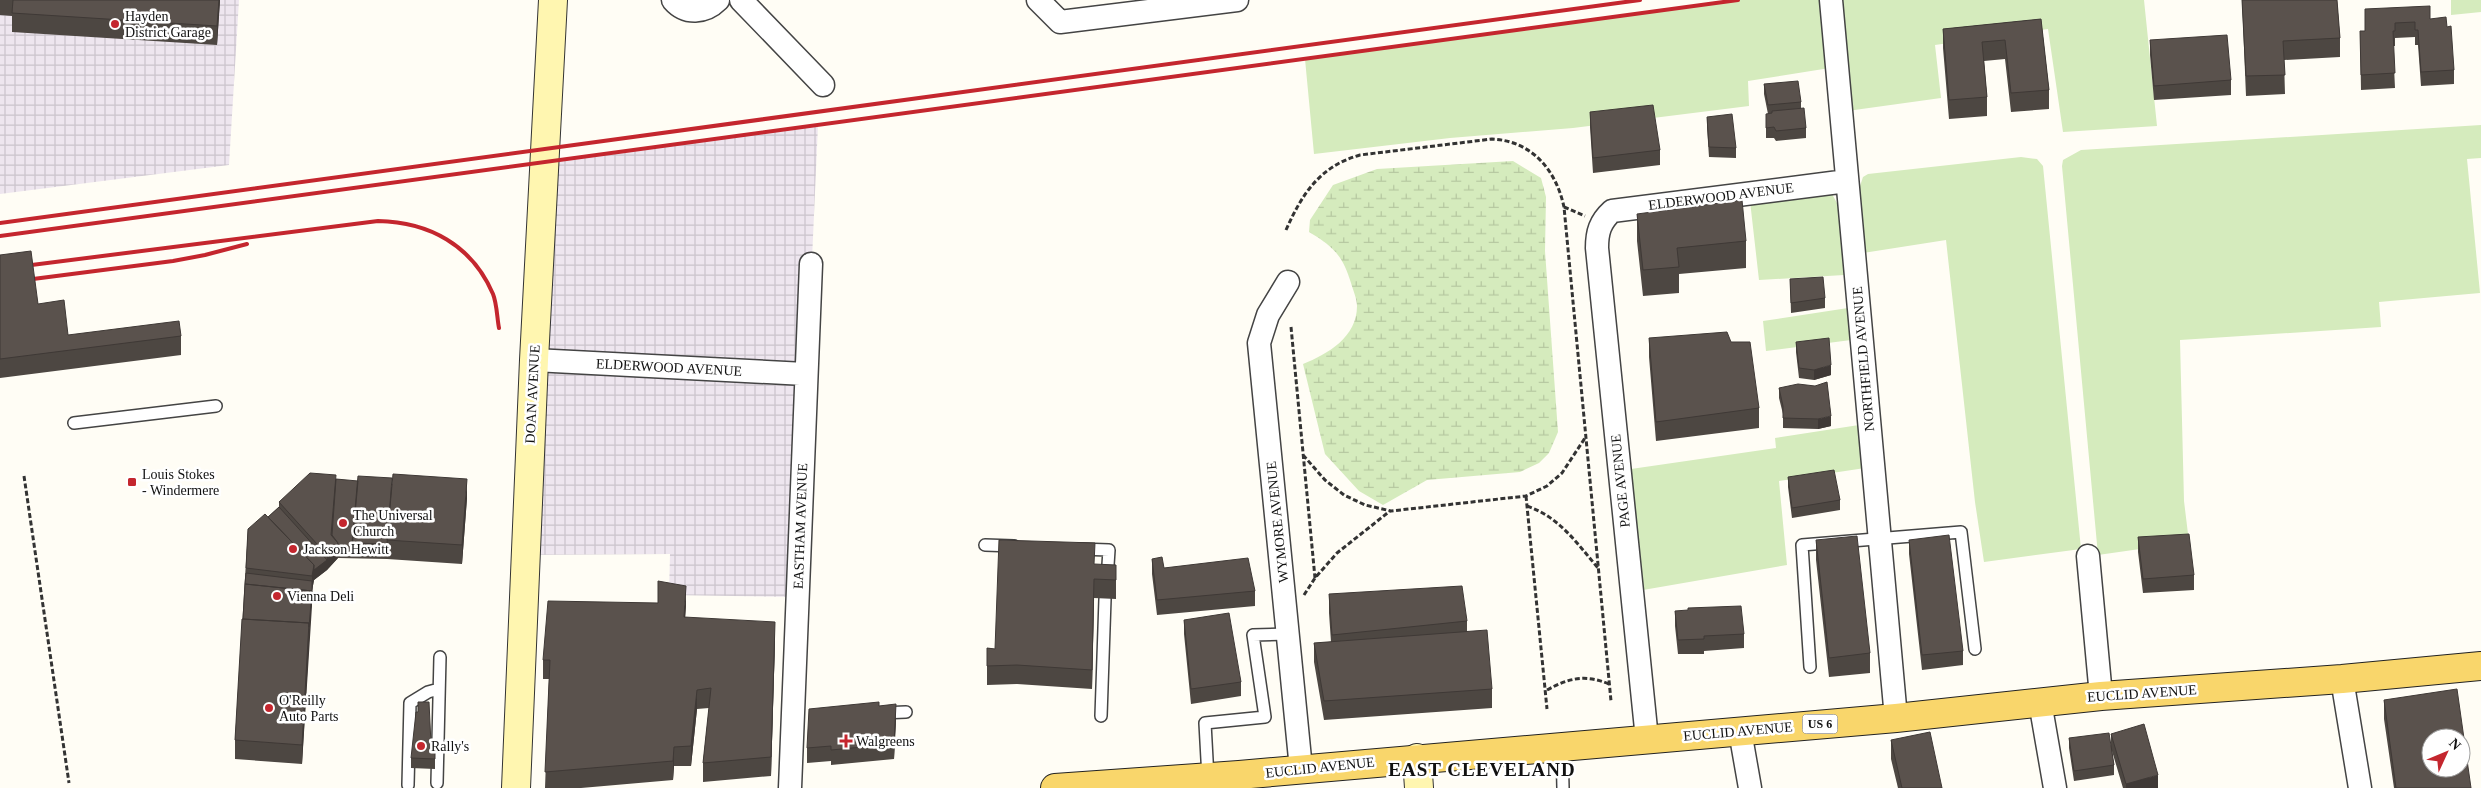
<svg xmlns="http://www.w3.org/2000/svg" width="2481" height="788" viewBox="0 0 2481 788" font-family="Georgia,serif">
<defs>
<pattern id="industrial-grid" width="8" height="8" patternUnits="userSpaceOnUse" patternTransform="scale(1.25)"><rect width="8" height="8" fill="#eee6ef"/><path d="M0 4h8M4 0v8" fill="none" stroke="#cbc4cc"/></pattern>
<pattern id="wetland-marsh" width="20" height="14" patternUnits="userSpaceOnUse" patternTransform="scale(1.25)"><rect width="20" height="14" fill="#d5ebbd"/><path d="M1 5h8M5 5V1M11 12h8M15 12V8" fill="none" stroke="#b6c8a1"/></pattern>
</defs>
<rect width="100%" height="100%" fill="#fffdf5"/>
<path fill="url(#industrial-grid)" d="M0,0h239l-10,165 -229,29z
M818,125l-21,472 -128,-2 1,-41 -145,1 19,-392z"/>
<path fill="#d5ebbd" d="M1738,0h406l13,126 -94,6 -15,-103 -113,16 6,53 -101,14 -4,-45 -88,14 1,25 -176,22 -123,10 -136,16 -9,-95z
M2451,0h30v12l-30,3z
M2481,125v33l-14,1 13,134 -101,9 2,25 -201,13 4,161 5,41 -91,13 -36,-389 1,-6 18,-10z
M2021,157l16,2 6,7 38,383 -97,13 -9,-60 -29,-262 -83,13 -4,-64 4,-12 5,-3z
M1832,194l6,11 6,70 -85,5 -9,-79z
M1848,308l3,32 -85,11 -3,-30z
M1859,425l6,43 -86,13 8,84 -144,25 -12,-121 145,-21 -1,-10z"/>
<path fill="url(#wetland-marsh)" d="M1513,161l28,17 5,19 -1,54 13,181 -9,21 -10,10 -19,9 -93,8 -44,25 -24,-14 -34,-37 -22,-90c25,-10 54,-27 54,-58 0,-7 -4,-16 -6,-23 -8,-27 -18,-37 -42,-51l1,-12 23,-35 44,-16z"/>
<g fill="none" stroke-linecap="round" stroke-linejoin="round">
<g stroke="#444" stroke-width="14">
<path id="lane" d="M74,423l142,-17
M985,545l29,1
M1080,549l29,1 -2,30
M1810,667l-8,-122 159,-13 14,117
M881,713l25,-1
M1101,716l4,-117
M1562,746l1,42
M1208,778l-3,-55 60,-6 -12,-82 35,-1
M437,783l3,-126
M408,785l2,-82 18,-11 11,-3"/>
</g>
<g stroke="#444" stroke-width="25">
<path id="street" d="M673,0c13,15 32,13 45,0
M741,0l82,85
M1038,0l22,22 177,-22
M1831,0l65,718
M1288,282l-20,33 -9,28 42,426
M534,360l271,14
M2088,556l13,140
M2342,679l18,109
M2040,702l15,86
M1740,731l10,57
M1647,739l-50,-491c0,-16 3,-26 15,-37l235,-30
M790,788l21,-524"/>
</g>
<g stroke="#333" stroke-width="30">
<path id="secondary" d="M1417,758l2,30
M516,788l18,-428 19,-360"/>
</g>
<g stroke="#222" stroke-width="30">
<path id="primary" d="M1055,788l184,-13 657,-57 205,-22 241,-17 139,-13"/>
</g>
<path stroke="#333" stroke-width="3" stroke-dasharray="5 2.5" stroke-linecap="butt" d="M1564,207l21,9
M1286,230c16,-36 34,-64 74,-75l132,-16c40,2 64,31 72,68l47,494
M1291,327l24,251
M1303,455l22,25 19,15 21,10 26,6 135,-15 21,-10 15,-13 23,-35
M24,476l45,307
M1526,496l21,213
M1527,506c32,11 49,36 71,62
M1304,595l11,-17 22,-25 53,-42
M1547,690c22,-12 38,-16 62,-6"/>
<use href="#lane" stroke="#fff" stroke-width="11"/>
<use href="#street" stroke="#fff" stroke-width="22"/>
<use href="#secondary" stroke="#fff6b0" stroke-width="28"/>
<use href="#primary" stroke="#f9d66b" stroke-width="28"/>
<path stroke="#c4262e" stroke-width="4" d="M0,223c547,-75 1094,-147 1640,-223
M0,236l1738,-236
M0,269l378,-48c51,1 94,24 115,73 4,10 4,24 6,34
M33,279l140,-18 32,-6 42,-11"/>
</g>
<path fill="#4d4742" d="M0,0h220l-3,45 -205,-13v-16l-12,-1z
M2242,0h95l3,38v19l-56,3 1,34 -39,2z
M2365,9l65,10 17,8 7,43v14l-33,2 -3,-41h-3v-8l-20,1v8h-2l2,42 -34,2 -1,-59h5z
M2041,19l8,71v19l-38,3 -6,-53 -21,2 3,36v19l-38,3 -6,-71v-19z
M2150,40l81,40v15l-77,5 -4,-45z
M1764,84l37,18v6l5,20v10l-30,3 -2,-3h-8v-24h2l-4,-20z
M1590,112l70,38v15l-67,8 -3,-46z
M1707,117l29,31v10l-27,-1 -2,-30z
M1637,214l109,27v27l-67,6v19l-36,3 -6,-55z
M0,255l38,49 30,31 113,1v19l-181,23z
M1790,279l35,19v10l-34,5z
M1649,338l82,4 28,66v20l-103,13 -7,-84z
M1796,342l35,33 -17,5 -15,-2 -3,-26z
M1779,388l52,38 -13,3 -35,-1v-14l-4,-16z
M1788,477l52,23v10l-48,8 -4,-31z
M336,479l131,19 -5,66 -75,-5 -49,-1 -11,12 -13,10 -2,11 -10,173 -67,-5v-19l13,-211 20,-12 11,-10v-5z
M2138,537l56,38v15l-51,3 -5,-41z
M1816,540l54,113v20l-41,4 -13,-117z
M1909,540l54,111v14l-41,5 -13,-116z
M1152,559l12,9 91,23v15l-98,9 -5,-41z
M1095,565l21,15v19l-22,-1 -2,91 -75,-5 -30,1v-37l8,1z
M1329,594l138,27v10l25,58v19l-168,12 -10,-58v-19l17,-1 -2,-29z
M686,605l-1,12 90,24 -4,135 -68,6v-19l6,-55 -12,1 -6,57h-17l-1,14 -92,8h-36l4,-109h-6v-19z
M1675,611l69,23v14l-40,3v3h-26l-3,-28z
M1184,620l57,62v14l-50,8 -7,-70z
M2384,700l87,88h-77l-10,-69z
M879,706l17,13 -2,40 -63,6v-4l-24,2v-15z
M2111,734l47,54h-35l-11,-37 2,14v10l-40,6 -5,-33v-10l42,8z
M1891,740l51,48h-44l-7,-29z
M431,744h4v25l-24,-1v-10z"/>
<path fill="#3f3936" d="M219,0h1l-3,45v-19z
M1831,365v10l-17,5v-10z
M1831,416v10l-13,3v-10z
M467,479v19l-5,66v-19z
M338,543v15l-11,12 -13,10v-10l13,-10v-5z
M314,565v15l-2,11v-15z
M1094,579v19l-2,91v-19z
M312,581v25l-10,158v-19z
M686,586v19l-2,31v-19z
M775,622v19l-4,135v-19z
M697,690v19l-6,57v-20z
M896,704v15l-2,40v-15z
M674,747v19l-1,14v-19z
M2158,775v13h-32v-4z"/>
<path fill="#5a524d" stroke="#3f3936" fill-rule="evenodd" d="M13,0h206l-2,26 -205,-13z
M2242,0h95l3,38 -57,3 2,34 -39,1z
M2430,6v13l16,-2 1,10 4,-1 3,44 -33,2 -3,-42h-3v-8l-20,1v8h-2l2,42 -34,2 -1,-44h5v-22z
M2041,19l8,71 -38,3 -6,-53 -23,2 5,55 -38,3 -6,-71z
M2227,35l4,45 -77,6 -4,-46z
M1798,81l3,21 -33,3 -4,-21z
M1653,105l7,45 -67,8 -3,-46z
M1804,108l2,20 -30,3 -2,-4 -8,1v-14l6,-1v-2z
M1732,114l4,34 -27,-1 -2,-30z
M1742,200l4,41 -69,7 2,19 -36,3 -6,-56z
M31,251l7,53 26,-4 4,35 111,-14 2,15 -181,23v-104z
M1823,277l2,21 -34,5 -1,-24z
M1727,332l4,10h19l9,66 -103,14 -7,-84z
M1829,338l2,27 -17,5 -15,-2 -3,-26z
M1827,382l4,34 -13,3 -35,-1v-12l-4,-18 19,-4 17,2z
M1834,470l6,30 -48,8 -4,-31z
M310,473l26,2 -5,60 7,8 -11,12 -48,-53z
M393,474l74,5 -5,66 -75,-5z
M358,476l34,2 -5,66 -35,-1z
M336,479l22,2 -6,67h-14v-5l-6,-8z
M279,507l48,53 -13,10v-5l-46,-48z
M265,514l49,51 -2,11 -66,-8 2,-39z
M2189,534l5,41 -51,4 -5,-42z
M1949,535l14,116 -41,4 -13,-115z
M1857,536l13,117 -41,5 -13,-118z
M999,540l96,3 -1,21 22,1v15l-22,-1 -2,91 -75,-5 -30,1v-18l8,1z
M1162,557l2,11 84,-10 7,33 -98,9 -5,-41z
M246,573l66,8v15v-5l-67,-7z
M658,581l28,5 -2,31 91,5 -4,135 -68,6 8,-75 -14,2 -6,56 -17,1 -1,14 -128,11 5,-112h-7l5,-59 110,2z
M245,584l67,7 -3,36v-4l-66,-4z
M1462,586l5,35 -135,14 -3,-41z
M1741,606l3,28 -40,2v3l-26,1 -3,-29 13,-1v-2z
M1229,613l12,69 -50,7 -7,-69z
M242,619l67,4 -7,122 -67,-5z
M1487,630l5,59 -168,12 -10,-58z
M2457,689l14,99h-75l-12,-88zM2431,738h30v30h-30z
M418,702h11l2,42h4v15l-24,-1 5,-46h2z
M879,702v4l17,-2 -2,40 -63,6v-4l-24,2 2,-39z
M2144,724l14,51 -32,9 -15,-50z
M1930,732l12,56h-40l-11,-48z
M2109,733l5,32 -40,6 -5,-33z"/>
<g fill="#c4262e" stroke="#fff" stroke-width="2">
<circle cx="115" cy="24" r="5"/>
<rect x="127" y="477" width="10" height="10" rx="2.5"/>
<circle cx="343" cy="523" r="5"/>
<circle cx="293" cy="549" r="5"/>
<circle cx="277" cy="596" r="5"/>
<circle cx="269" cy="708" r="5"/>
<path d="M843.5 733.5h5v5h5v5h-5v5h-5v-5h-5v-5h5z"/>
<circle cx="421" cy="746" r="5"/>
</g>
<g text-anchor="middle" stroke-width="5" stroke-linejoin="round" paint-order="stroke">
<rect fill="#fff" stroke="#585858" stroke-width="1" x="1802.5" y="714.5" width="35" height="19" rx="4"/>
<g font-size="12" font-weight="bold" fill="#111">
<text x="1820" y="728">US 6</text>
</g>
<g font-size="14" fill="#111" stroke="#fff" text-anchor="start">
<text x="125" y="21">Hayden<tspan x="125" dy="16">District Garage</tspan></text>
<text x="142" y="479">Louis Stokes<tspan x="142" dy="16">- Windermere</tspan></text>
<text x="353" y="520">The Universal<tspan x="353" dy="16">Church</tspan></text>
<text x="303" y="554">Jackson Hewitt</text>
<text x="287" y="601">Vienna Deli</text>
<text x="279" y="705">O'Reilly<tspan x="279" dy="16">Auto Parts</tspan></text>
<text x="856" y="746">Walgreens</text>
<text x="431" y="751">Rally's</text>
</g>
<g font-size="14" fill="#111" stroke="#fff">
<text transform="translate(1721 196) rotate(-7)" y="5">ELDERWOOD AVENUE</text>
<text transform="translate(1863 359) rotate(-95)" y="5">NORTHFIELD AVENUE</text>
<text transform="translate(669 367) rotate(3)" y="5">ELDERWOOD AVENUE</text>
<text transform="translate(532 394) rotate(-87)" y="5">DOAN AVENUE</text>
<text transform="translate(1620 481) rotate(-96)" y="5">PAGE AVENUE</text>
<text transform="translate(1277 522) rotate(-96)" y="5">WYMORE AVENUE</text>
<text transform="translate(800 526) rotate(-88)" y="5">EASTHAM AVENUE</text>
<text transform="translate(2142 693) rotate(-4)" y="5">EUCLID AVENUE</text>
<text transform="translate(1738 731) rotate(-5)" y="5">EUCLID AVENUE</text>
<text transform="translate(1320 767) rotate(-6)" y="5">EUCLID AVENUE</text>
</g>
<g font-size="19" font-weight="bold" letter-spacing="1" fill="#111" stroke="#fff">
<text x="1482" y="776">EAST CLEVELAND</text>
</g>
</g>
<g transform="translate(2446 753) rotate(46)"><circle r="24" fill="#ffffff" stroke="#a0a0a0"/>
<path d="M0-4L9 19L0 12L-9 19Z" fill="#c4262e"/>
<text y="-8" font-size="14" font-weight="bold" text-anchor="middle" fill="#111111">N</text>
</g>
</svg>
